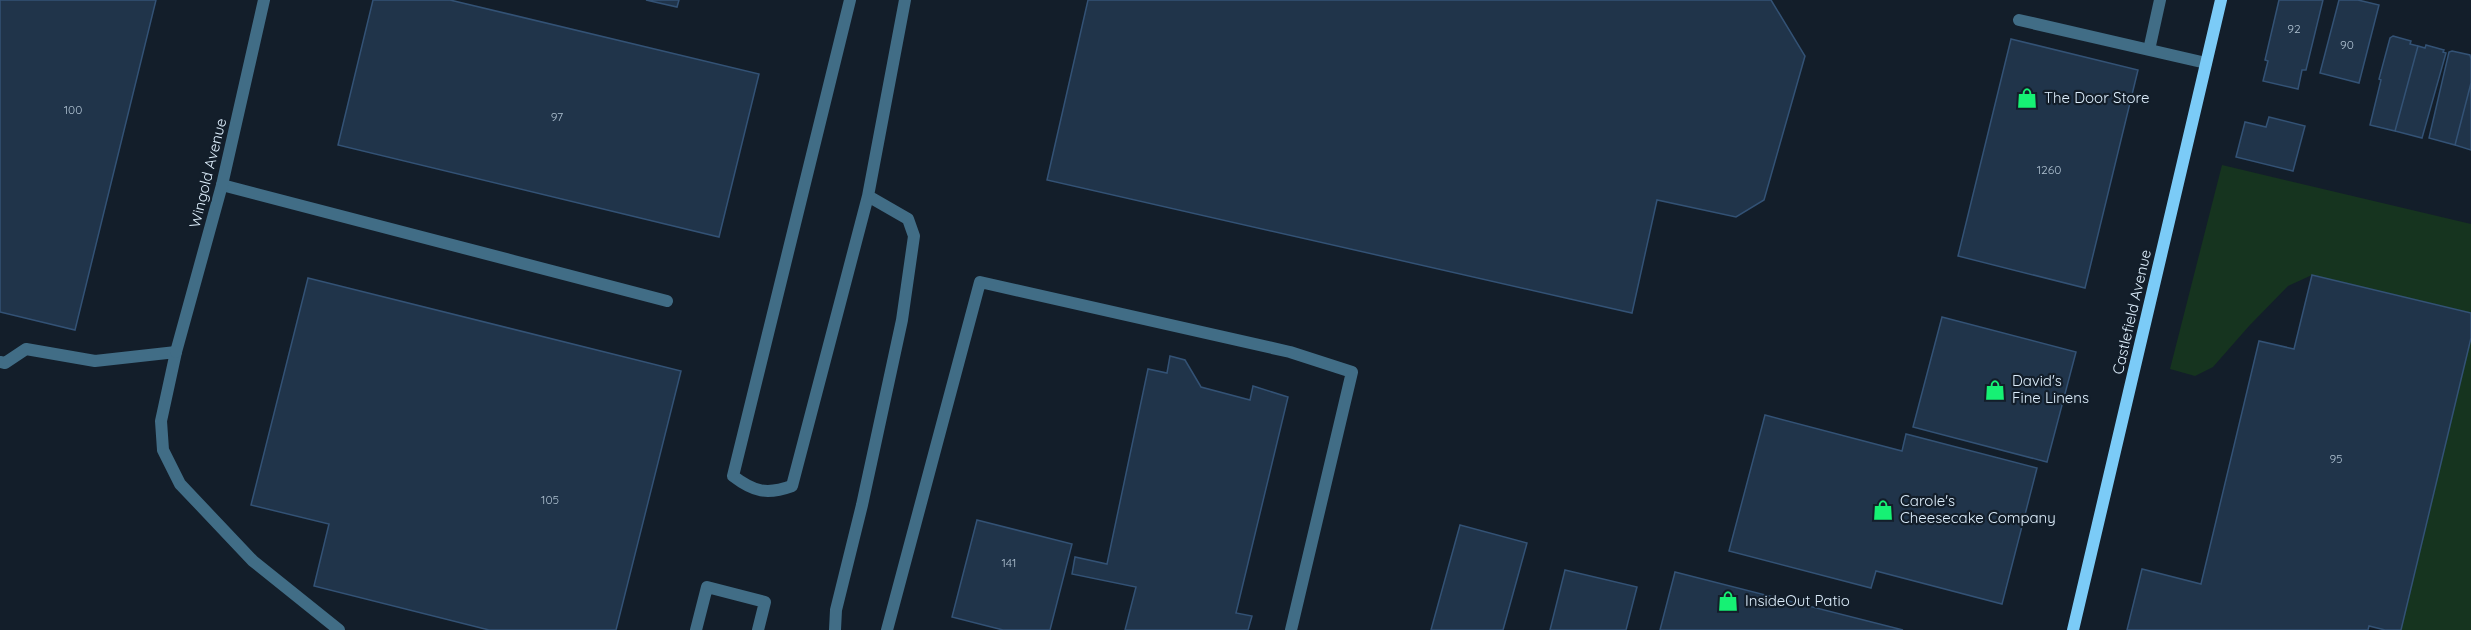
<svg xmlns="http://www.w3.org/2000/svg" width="2471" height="630" viewBox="0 0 2471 630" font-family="Quicksand,sans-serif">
<rect width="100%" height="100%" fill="#131e2a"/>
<path fill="#16341f" d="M2222,165l249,59v89l-159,-38 -24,11 -39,40 -36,41 -18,9 -25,-7z
M2471,338v292h-70z"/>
<path fill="#20344a" stroke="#335275" stroke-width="1.5" d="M0,0h156l-81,330 -75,-18z
M373,0h77l309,74 -40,163 -381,-92z
M646,0h33l-2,7z
M1088,0h683l34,56 -41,144 -28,17 -79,-17 -25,113 -585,-133z
M2279,0h44l-17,70h-4l-4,19 -35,-8 5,-20 -3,-1z
M2339,0h19l21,5 -20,78 -39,-10z
M2393,36l18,5 -1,3 8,2 -23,85 -25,-6 11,-45 -2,-1 11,-41z
M2011,39l127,31 -53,218 -127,-32z
M2426,45l18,5 -1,2 3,1 -24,85 -27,-7 23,-85 7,2z
M2452,51l18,4 1,4v24l-16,62 -26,-7 20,-86z
M2471,83v67l-16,-5z
M2269,117l36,9 -12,45 -57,-14 9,-35 21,5z
M2312,275l159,38v25l-70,292h-16l-16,-4 -1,4h-241l15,-61 59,15 58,-243 35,8z
M308,278l373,93 -65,259h-127l-175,-44 15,-62 -78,-19z
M1942,317l134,35 -29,110 -134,-35z
M1170,356l15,4 16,27 49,13 3,-14 35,11 -52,216 16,3 -4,14h-123l11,-43 -64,-13 3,-17 32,7 41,-195 19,4z
M1765,415l137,36 4,-17 131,34 -35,136 -126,-33 -5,17 -142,-37z
M977,520l95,24 -22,86h-47l-51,-13z
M1460,525l67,18 -24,87h-72z
M1565,570l72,17 -11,43h-76z
M1675,572l228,58h-243z"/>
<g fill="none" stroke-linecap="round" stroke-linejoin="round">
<path stroke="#416d86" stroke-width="12" d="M2019,20l187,43
M2149,50l11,-50
M222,185l445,116
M868,196l37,-196
M0,362l5,1 21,-14 69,12 81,-9 -15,69 2,29 17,34 73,77 86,69
M696,630l11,-43 58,15 -7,28
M835,630l1,-20 26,-105 40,-185 12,-84 -6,-17 -40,-23 -76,290c-25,9 -38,6 -59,-10l117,-476
M887,630l93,-348 310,70 62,20 -61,258"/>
<path stroke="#416d86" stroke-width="12" d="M176,352l46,-167 42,-185"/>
<path stroke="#7bcbf7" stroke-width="12" d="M2073,630l148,-630"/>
</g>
<defs>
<g id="shop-bare" transform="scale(1.62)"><path d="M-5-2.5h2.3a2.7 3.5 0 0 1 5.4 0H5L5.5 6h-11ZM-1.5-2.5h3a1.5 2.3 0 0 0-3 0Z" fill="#16f174" stroke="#131e2a" stroke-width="2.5" paint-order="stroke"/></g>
</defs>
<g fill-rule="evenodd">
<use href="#shop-bare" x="2027" y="98"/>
<use href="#shop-bare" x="1995" y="390"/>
<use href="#shop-bare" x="1883" y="510"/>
<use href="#shop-bare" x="1728" y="601"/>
</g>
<g text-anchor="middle" stroke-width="4.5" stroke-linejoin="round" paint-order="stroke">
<g font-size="12" fill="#aec0d0">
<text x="2294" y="33">92</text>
<text x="2347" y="49">90</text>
<text x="73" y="114">100</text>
<text x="557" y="121">97</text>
<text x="2049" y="174">1260</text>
<text x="2336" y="463">95</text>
<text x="550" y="504">105</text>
<text x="1009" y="567">141</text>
</g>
<g font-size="15" fill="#deeffd" stroke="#131e2a" text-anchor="start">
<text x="2044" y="103">The Door Store</text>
<text x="2012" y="386">David's<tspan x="2012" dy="17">Fine Linens</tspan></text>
<text x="1900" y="506">Carole's<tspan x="1900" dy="17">Cheesecake Company</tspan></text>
<text x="1745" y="606">InsideOut Patio</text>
</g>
<g font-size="15" fill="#deeffd" stroke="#131e2a">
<text transform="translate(208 173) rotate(-76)" y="5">Wingold Avenue</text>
<text transform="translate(2132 312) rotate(-77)" y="5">Castlefield Avenue</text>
</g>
</g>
</svg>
